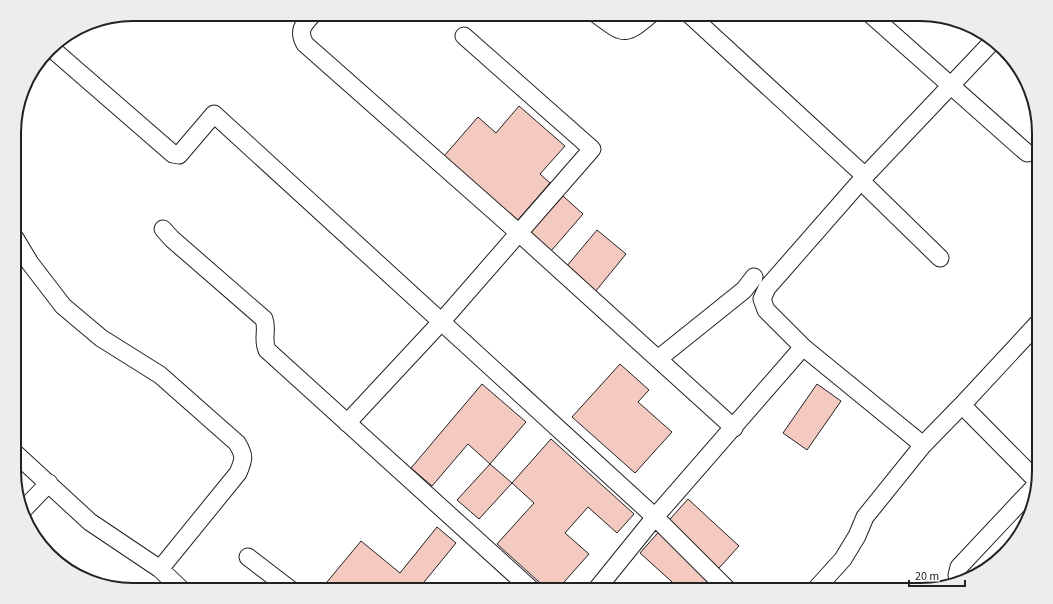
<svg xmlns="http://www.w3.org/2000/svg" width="1053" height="604" viewBox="0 0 1053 604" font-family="'Source Sans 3',sans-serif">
<rect width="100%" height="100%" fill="#fff"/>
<path fill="#f3c9c0" stroke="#222" d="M602,14h27l1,1 -11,13z
M519,106l46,40 -25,28 10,9 -33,38 -73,-65 34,-39 18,16z
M563,196l20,18 -32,37 -21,-18z
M597,230l29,24 -31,38 -29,-25z
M620,364l29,26 -11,12 34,30 -37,41 -63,-56z
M482,384l44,38 -36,42 -22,-20 -36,42 -21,-18z
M817,384l24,17 -34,49 -24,-17z
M551,439l83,75 -17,19 -29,-26 -23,26 24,21 -32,36h-9l-51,-46 37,-41 -22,-20z
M490,464l22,19 -33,36 -22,-19z
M688,499l51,47 -40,44h-18l-41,-37z
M437,527l19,16 -36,44 4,3h-100l-2,-2 39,-47 39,32z"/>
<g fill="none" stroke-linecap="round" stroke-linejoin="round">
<g stroke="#222" stroke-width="19">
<path id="street" d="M313,14c-9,10 -16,16 -8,30l214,189 215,195
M596,14c28,20 27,24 55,0
M689,14l176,162
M870,14l157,139
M51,48l122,106 6,1 35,-41 441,403 73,73
M861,181l79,77
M163,229l9,10 92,80c4,11 -2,20 3,31l265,240
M15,238l15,25 33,43 38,32 59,37 77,68c8,13 7,16 1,30l-78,96
M803,347l120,98 39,-40 77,-83
M658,359l86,-69 10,-13
M962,405l76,77
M347,423l95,-102 150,-172 -128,-113
M15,453l75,69 70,47 22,21
M24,509l25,-26
M248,557l43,33
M959,580l-2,-5 2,-8 78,-83
M596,590l59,-73 148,-170 -37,-37 -4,-11 5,-11 98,-112 127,-134
M815,590l28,-31 14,-23 8,-19 58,-72"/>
</g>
<use href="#street" stroke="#fff" stroke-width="17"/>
</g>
<path d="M0 0H1053V604H0ZM133 21H920A112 112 0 0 1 1032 133V471A112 112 0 0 1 920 583H133A112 112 0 0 1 21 471V133A112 112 0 0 1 133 21Z" fill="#ededed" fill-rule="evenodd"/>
<path fill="none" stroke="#222" stroke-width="2" d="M133 21H920A112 112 0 0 1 1032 133V471A112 112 0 0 1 920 583H133A112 112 0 0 1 21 471V133A112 112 0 0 1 133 21Z"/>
<path d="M909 580v6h56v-6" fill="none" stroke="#222222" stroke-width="2"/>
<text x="915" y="580" font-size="12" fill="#222222" stroke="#ffffff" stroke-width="3" paint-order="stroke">20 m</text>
</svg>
